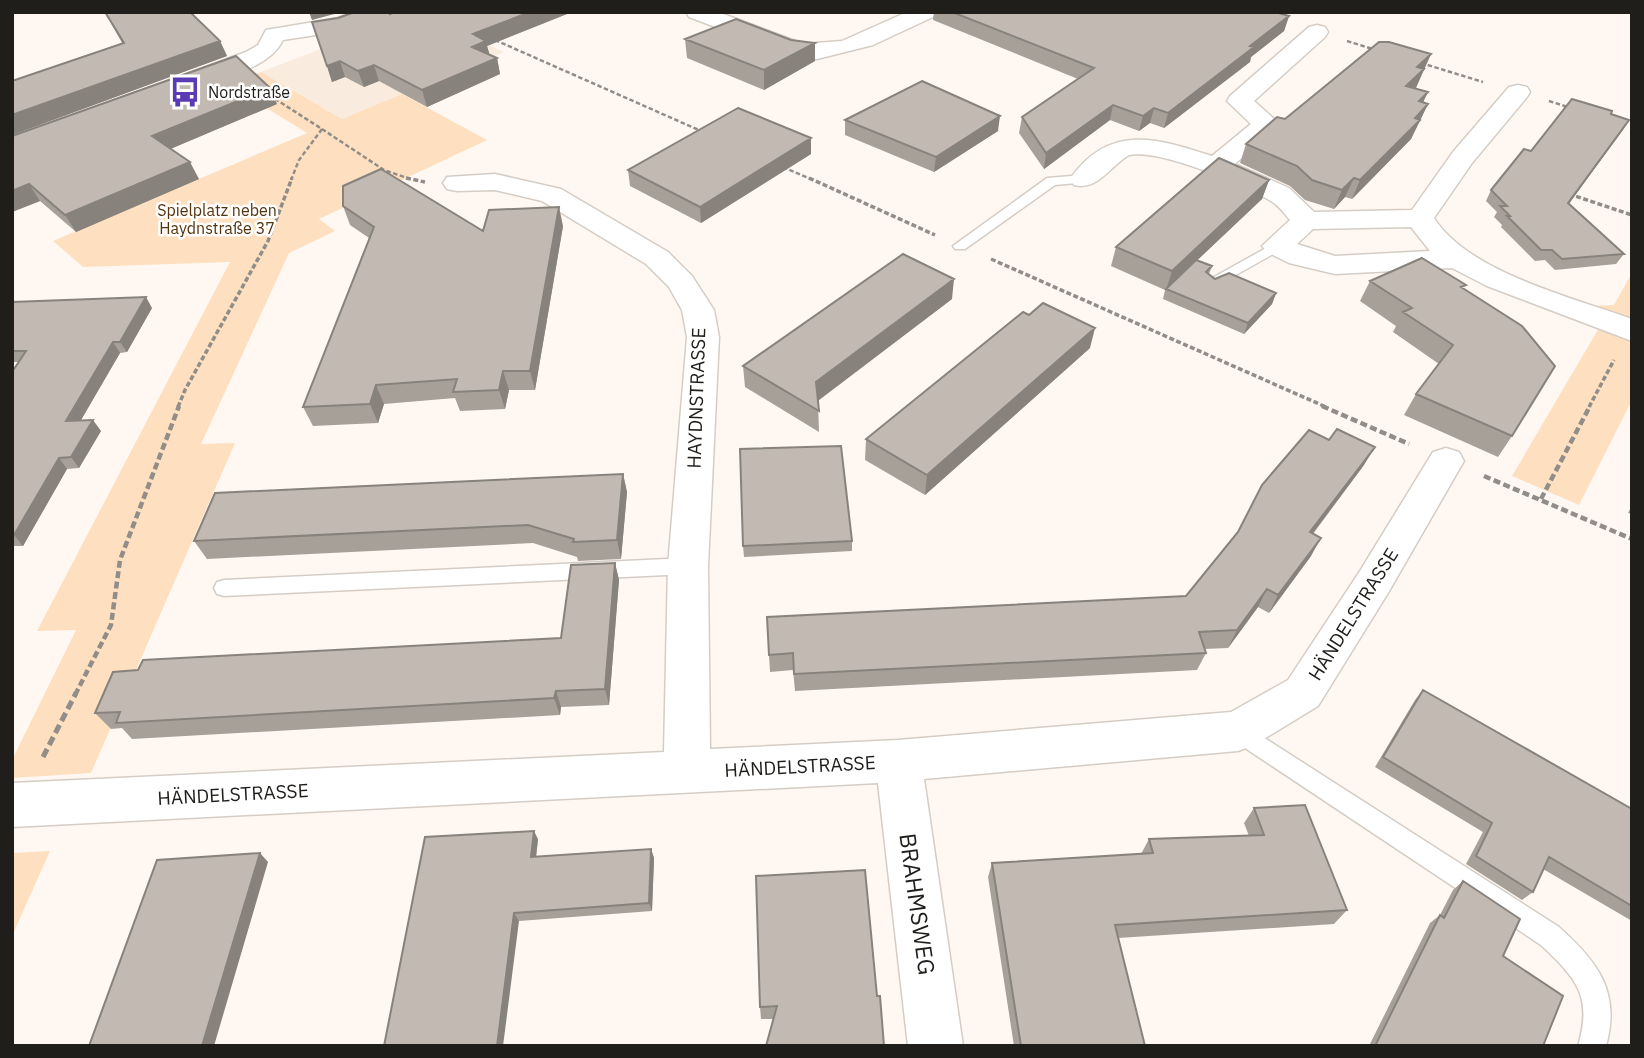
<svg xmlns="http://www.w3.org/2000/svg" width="1644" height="1058" viewBox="0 0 1644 1058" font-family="'IBM Plex Sans',sans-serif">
<rect width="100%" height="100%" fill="#fff8f2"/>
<path fill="#f9ebdd" d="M423,15l81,37 -162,67 -81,-47 83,-32z"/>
<path fill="#fedfbf" d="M261,72l81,47 60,-25 85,46 -168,79 16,12 -46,22 -88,191 34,-1 -144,330 -79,5v-18l64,-130 -39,1 193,-369 -147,5 -30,-26 254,-108 -79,-49z
M1632,273v47l-39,-14 21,-1z
M1599,328l33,13v59l-53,105 -67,-29z
M50,851l-38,85v-83z"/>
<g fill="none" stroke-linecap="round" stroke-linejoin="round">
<g stroke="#d5cdc5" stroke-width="3">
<path id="lane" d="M1084,175l7,4 -2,3 -34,3 -90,64h-10l-2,-3 94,-68z
M1277,242l5,1 2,3 -2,3 -64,36 -5,2 -8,-5z
M688,558l7,3 3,5 -3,5 -7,3 -464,22 -7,-2 -3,-6 3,-6 7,-2z
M1238,721l321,206c39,35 62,65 47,119h-28c15,-50 -2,-68 -37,-101l-311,-207 -3,-7 3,-7z"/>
</g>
<g stroke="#d5cdc5" stroke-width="3">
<path id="street" d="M354,12h32l-3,5 -41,14 -59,9c-14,28 -54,35 -81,45l-9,2 -9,-2 -3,-5 3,-5 62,-23 12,-7 8,-15 72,-12z
M686,12h32l85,32 39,-3 65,-29h29l-3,5 -60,28 -56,14 -25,-3 -103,-39z
M1317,25l8,2 3,5 -3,5 -71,64 26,23 -45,40 54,24 25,24 98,-2 41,-58 56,-65 9,-2 9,2 3,5 -3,5 -55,66 -38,55c34,54 139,80 198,101v22l-145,-55 -35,-18 -117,6 -46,-11 -22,-11 -5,-6 28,-26c-6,-7 -11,-14 -19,-19 -28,-17 -111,-52 -142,-46 -19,11 -31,36 -55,30l-4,-6c39,-56 87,-41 142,-23l39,-32 -24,-23 3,-5 79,-69zM1411,227l19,24 -95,5 -38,-12 16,-15z
M495,174l66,15 107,63 24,24 22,34 5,27 -11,229 2,183 188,-9 333,-28 57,-32 72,-109 73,-119 13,-4 13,4 5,9 -76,132 -70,113 -64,39 -16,6 -314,28 39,267h-55l-30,-263 -866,44v-44l652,-31 4,-186 19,-229 -5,-27 -13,-23 -23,-23 -104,-63 -47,-11 -38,1 -10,-2 -4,-6 4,-6z"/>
</g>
<path stroke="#918d88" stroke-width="2.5" stroke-dasharray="4.5 2.5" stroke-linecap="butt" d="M495,40l206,91
M1347,41l29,9
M1421,63l62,19
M269,95l53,34 -23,31 -8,20
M1549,101l22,7
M322,129l62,41 29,10
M783,167l30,13"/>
<path stroke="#918d88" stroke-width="3.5" stroke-dasharray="5 2.5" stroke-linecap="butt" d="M406,178l19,4
M809,178l126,57
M1569,194l63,21
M991,259l335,148
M178,407l7,-17 83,-149 24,-63
M1589,407l25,-47"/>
<path stroke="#918d88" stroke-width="4.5" stroke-dasharray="7 3.5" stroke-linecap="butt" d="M1322,406l87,38
M1484,476l148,63
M1541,499l49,-93
M75,695l36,-70 9,-65 59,-154"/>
<path stroke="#918d88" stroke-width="5" stroke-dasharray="9 4.5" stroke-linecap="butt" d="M43,757l33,-64"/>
<use href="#lane" fill="#fff" fill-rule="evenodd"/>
<use href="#street" fill="#fff" fill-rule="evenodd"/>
</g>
<path fill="#a7a099" d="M105,12l115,29 7,15 -215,79v-54l110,-38z
M395,12h172v2l-80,32 2,8 8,4 3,16 -73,33 -48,-26 -15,6 -19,-10 -13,5 -5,-16 11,-48 52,-4z
M934,12h341l14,4 -5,15 -33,26 -1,5 -86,66 -14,-5 -11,8 -29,-11 -66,49 -25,-36 3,-16 56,-38 -145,-59z
M685,39l106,1 24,3v18l-51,29 -77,-32z
M1431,54l-16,34 8,15 5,1 -17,35 -59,60 -7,-2 -11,12 -29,-9 -15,-14 -50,-23 6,-19 39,-25z
M277,104l-107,45 29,30 -123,53 -36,-31 -28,11v-76z
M1611,114l18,6 -60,84 55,50 -8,10 -61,6 -10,-10 -10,1 -34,-34 1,-2 -8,-8 3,-5 -11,-11 5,-11 40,-39z
M845,120l153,11 -64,41 -89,-37z
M811,138v16l-110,69 -71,-37 -2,-16z
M1269,180l-7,19 -65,61 15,6 -3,8 6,5 61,14 -4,11 -28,30 -81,-35 2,-9 -54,-24 5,-19z
M343,206l140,25 80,-5 -28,164h-26l-4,19 -45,2 -5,-13 -71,6 -6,19 -65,3 -10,-19 66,-169 -19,-13z
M1370,281l94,8 48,147 -14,21 -94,-42 12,-21 23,-30 -46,-32 3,-6 -36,-25z
M952,299l-134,102 1,31 -74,-45 -2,-21z
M12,302l140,6 -25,44 -7,1 -39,67 20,11 -22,37 -12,1 -44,77h-11v-174l7,-10h-7z
M1090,348l-165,147 -60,-35 1,-21z
M1364,465l-51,69 -2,22 -42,57 -11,-6 -30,41 -24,1 2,4 -9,17 -402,21 -2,-21 -23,2 -1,-17 417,-59z
M623,474l4,18 -6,67 -43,2 -1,-4 -44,-14 -326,16 -13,-18z
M1632,505v9l-4,-1z
M852,541v10l-108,6 -1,-11z
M615,563l4,17 -10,125 -48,2 -1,8 -428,24 -10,-11 -11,1 -16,-16 466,-75z
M1423,690l209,119v112l-89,-52 -10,23 -11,8 -56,-36 17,-32 -108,-65 40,-67z
M1254,808l93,102 -13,14 -216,14 27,108h-131l-26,-169 4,-14 149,-9 8,-15 100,-3 -5,-13z
M425,837l113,2 -2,18 115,-8 3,9 -2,53 -133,10z
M1463,881l40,75 40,90h-174l61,-123 10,-8 13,-25z
M877,996l-103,23h-13l-1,-12z"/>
<path fill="#88827d" d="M309,12h33l-30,8z
M530,12h37v2l-80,32 3,10 -18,-9 1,-13z
M1289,16l-5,15 -33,26 -1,5 -86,66 4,-15 82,-67z
M220,41l7,15 -215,79v-20z
M815,43v18l-51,29v-20z
M1431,54l-15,34 -18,16 8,-18 11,-19z
M497,58l3,16 -73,33 -5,-17z
M340,61l5,16 -13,5 -5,-16z
M374,65l5,16 -15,6 -6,-16z
M270,88l7,16 -116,49 -9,-17z
M1428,92l-9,19v-10z
M1428,104l-17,35 -59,60 8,-19z
M1113,105l-3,15 -66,49 2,-16z
M1154,108l-4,15 -11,8 4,-15z
M1000,116l-2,15 -64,41 2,-15z
M1629,120l-6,10 -61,83 6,-10z
M811,138v16l-110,69 -1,-16z
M190,162l9,17 -123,53 -11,-17z
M1354,178l-9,19 -11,12 8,-19z
M1269,180l-7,19 -96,91 6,-19z
M29,184l11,17 -28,11v-21z
M559,207l4,19 -28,164 -5,-19z
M954,279l-2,20 -136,103v-20z
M1276,293l-4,11 -28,30 4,-11z
M146,297l6,11 -25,44 -7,-10z
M1095,328l-5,20 -165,147 2,-20z
M113,342l7,11 -46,79 -8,-11z
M503,371l6,19 -4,19 -6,-19z
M376,385l8,19 -6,19 -8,-19z
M93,420l8,11 -22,37 -8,-11z
M1375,447l-11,18 -64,85 10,-18z
M59,458l8,11 -44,77 -9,-11z
M623,474l4,18 -6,67 -4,-19z
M1321,538l-10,18 -42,57 9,-18z
M615,563l4,17 -10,125 -4,-16z
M1267,589l-9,18 -30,41 9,-18z
M556,691l5,16 -1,8 -6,-17z
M534,831l4,8 -3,27 -4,-9z
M651,849l3,9 -2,53 -3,-8z
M260,853l8,9 -54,184h-12z
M514,913l5,8 -16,125h-6z"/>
<path fill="#c2bab2" stroke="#88827d" stroke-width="2" d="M105,12h85l30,29 -208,74v-34l112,-38z
M355,12h35v2l5,-2h135l-57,22 13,7 -14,6 25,11 -75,32 -48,-25 -16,6 -18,-10 -13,5 -15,-44 26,-4z
M952,12h323l14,4 -39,30 4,1 -86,66 -14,-5 -11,8 -30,-11 -67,48 -24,-36 72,-49z
M736,19l55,21 24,3 -51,27 -79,-31z
M1379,42h10l42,12 -14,13 7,2 -18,17 22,6 -9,9 9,3 -13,14 5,2 -60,60 -6,-2 -12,12 -30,-10 -15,-14 -51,-22 31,-27 8,2z
M236,56l34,32 -118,48 38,26 -125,53 -36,-31 -17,7v-55z
M922,81l78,35 -64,41 -91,-37z
M1572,99l40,12 -1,3 18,6 -61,83 56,51 -62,5 -10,-9h-11l-34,-34h3l-10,-10h7l-16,-16 33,-41 7,2z
M738,108l73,30 -111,69 -72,-37z
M1219,158l50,22 -97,91 -56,-24z
M381,169l102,62 6,-21 70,-3 -29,164h-27l-4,19 -46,2 4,-13 -81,6 -6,19 -67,3 71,-180 -31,-21v-20z
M903,254l51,25 -138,103 3,29 -76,-45z
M1422,258l44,27 -5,2 61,39 33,40 -43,70 -96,-42 37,-49 -50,-33 9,-4 -42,-27z
M1196,260l16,6 -6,6 9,7 14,-6 47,20 -28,30 -82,-34z
M146,297l-26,45h-7l-47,79 27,-1 -22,37 -12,1 -45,77h-2v-163l14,-21h-14v-49z
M1043,303l52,25 -168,147 -61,-36 157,-127 6,3z
M1337,429l38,18 -65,85 11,6 -43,57 -11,-6 -30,41 -38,2 7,21 -412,21 -1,-21 -24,2 -2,-38 419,-21 52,-64 24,-47 47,-55 20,10z
M841,446l11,95 -109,5 -3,-97z
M623,474l-6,66 -44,2 1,-3 -46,-14 -334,16 21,-48z
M615,563l-10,126 -49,2 -2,7 -438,25 4,-11 -25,1 18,-41 25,-2 5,-10 418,-22 10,-73z
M1423,690l209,119v97l-83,-49 -16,35 -57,-36 16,-33 -109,-66z
M1305,805l42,105 -232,15 30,121h-124l-29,-183 161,-10 -4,-14 115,-4 -10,-27z
M534,831l-3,26 120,-8 -2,54 -135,10 -17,133h-113l41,-209z
M260,853l-58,193h-113l68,-186z
M865,870l12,126h3l4,50h-118l11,-40 -17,1 -4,-131z
M1463,881l57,38 -17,37 60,40 -20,50h-168l65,-131 4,3z"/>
<defs>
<g id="bus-bare" transform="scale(2.415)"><path d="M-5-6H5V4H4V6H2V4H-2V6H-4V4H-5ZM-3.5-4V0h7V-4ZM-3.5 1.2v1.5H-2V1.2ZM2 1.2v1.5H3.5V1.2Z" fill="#5b3bb3" stroke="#fff" stroke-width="2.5" paint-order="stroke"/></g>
</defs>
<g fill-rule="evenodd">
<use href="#bus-bare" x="185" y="92"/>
</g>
<g text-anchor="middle" stroke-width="5" stroke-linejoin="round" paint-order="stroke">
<g font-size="16" fill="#201e1b" stroke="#fff" text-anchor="start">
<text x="208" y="98">Nordstraße</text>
</g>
<g font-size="16" fill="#53340d" stroke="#fff">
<text x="217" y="216">Spielplatz neben<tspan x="217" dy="18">Haydnstraße 37</tspan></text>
</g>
<g font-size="19" fill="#201e1b" stroke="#fff">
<text transform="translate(696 398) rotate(-88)" y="7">HAYDNSTRASSE</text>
<text transform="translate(1353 614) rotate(-58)" y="7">HÄNDELSTRASSE</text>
<text transform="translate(800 766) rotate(-3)" y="7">HÄNDELSTRASSE</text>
<text transform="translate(233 794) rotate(-3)" y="7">HÄNDELSTRASSE</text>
</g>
<g font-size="23" fill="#201e1b" stroke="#fff">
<text transform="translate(917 904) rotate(82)" y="8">BRAHMSWEG</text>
</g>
</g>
<rect width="1644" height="1058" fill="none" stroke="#201e1b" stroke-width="28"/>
</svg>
